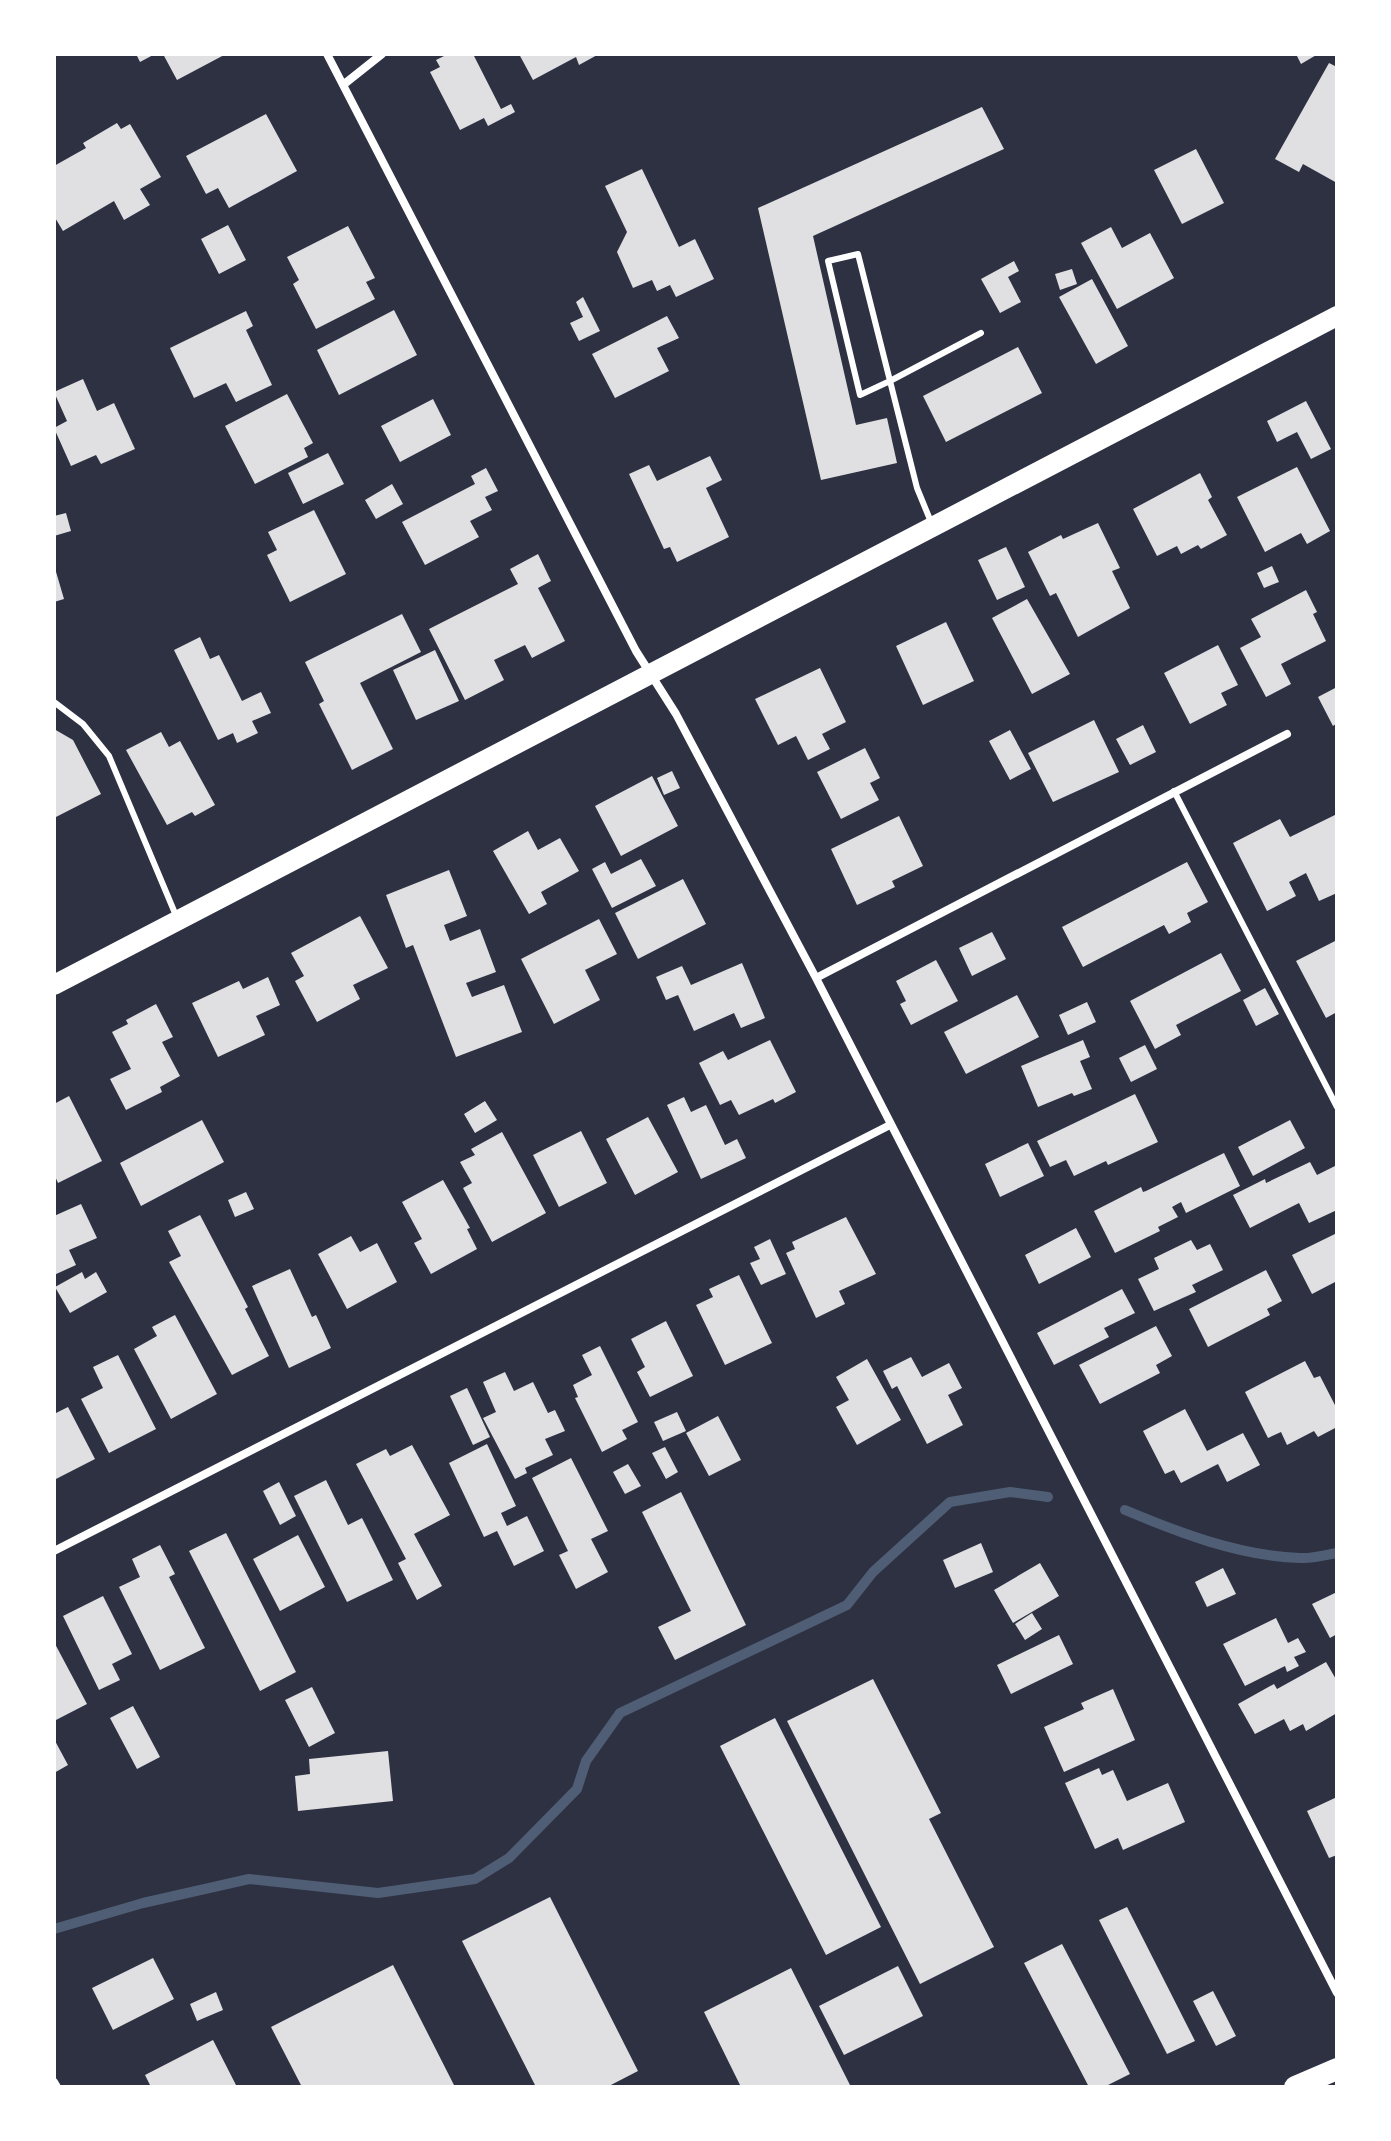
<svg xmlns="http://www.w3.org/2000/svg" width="1391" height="2141" viewBox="0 0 1391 2141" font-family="Manrope,sans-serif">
<rect width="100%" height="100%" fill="#2d3142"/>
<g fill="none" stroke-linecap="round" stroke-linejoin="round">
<path stroke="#4f5d75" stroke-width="10" d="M1125,1510c55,23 114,46 175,48 12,1 25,-3 37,-5
M54,1929l89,-26 106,-24 129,14 97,-14 34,-21 68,-69 9,-28 34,-48 227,-108 26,-33 77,-70 60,-10 38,5"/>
</g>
<path fill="#e0e0e3" d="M136,54h19l-15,8z
M163,54h63l-49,26z
M448,54h25l28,55 10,-5 4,8 -27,14 -4,-8 -24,12 -30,-58 10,-5 -4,-7z
M519,54h80l-20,11 -3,-8 -43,23z
M1296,54h22l-17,10z
M1329,63l8,4v116l-34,-19 -4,8 -24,-13z
M982,107l22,42 -191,87 43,189 31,-7 10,45 -76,17 -63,-272z
M266,114l31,57 -68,37 -11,-20 -12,6 -20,-38z
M117,123l4,6 9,-5 31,53 -21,12 10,16 -26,15 -10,-19 -51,30 -9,-15v-50l32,-18 -3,-5z
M1196,149l28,54 -42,21 -28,-54z
M642,169l37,78 16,-8 19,40 -38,18 -6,-12 -13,6 -5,-11 -19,8 -16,-36 10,-20 -22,-46z
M228,225l18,35 -27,14 -18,-35z
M348,226l27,52 -9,4 9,17 -59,30 -23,-45 6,-4 -12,-23z
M1111,227l11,21 28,-15 24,45 -57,31 -36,-66z
M1014,261l5,10 -11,6 13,25 -21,11 -19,-34z
M1072,269l5,15 -17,6 -5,-16z
M1092,279l36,67 -32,18 -37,-67z
M583,297l17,34 -21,10 -9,-18 13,-6 -7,-15z
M394,310l23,45 -78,40 -22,-45z
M246,311l7,15 -7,4 26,55 -36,17 -10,-19 -32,15 -24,-50z
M667,316l12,22 -22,10 12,23 -54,27 -23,-44z
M1018,347l24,46 -96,49 -23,-46z
M83,379l14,32 17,-8 21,46 -34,15 -5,-9 -25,11 -17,-38 13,-7 -13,-29z
M287,394l26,49 -9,5 4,9 -53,27 -30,-58z
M433,399l18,36 -51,27 -19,-36z
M1306,401l25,48 -20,10 -14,-27 -20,10 -10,-21z
M328,453l16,31 -41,20 -15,-31z
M710,456l12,24 -16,8 23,49 -52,25 -7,-15 -6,2 -35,-75 20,-9 8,16z
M1297,467l33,64 -23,13 -6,-11 -36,19 -28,-55z
M486,468l12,23 -13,6 7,13 -22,11 9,16 -54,28 -23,-43 73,-38 -4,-8z
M1200,473l12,24 -4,3 19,35 -26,14 -3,-4 -17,9 -4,-8 -20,10 -24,-47z
M392,484l11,20 -27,15 -11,-19z
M314,510l32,64 -56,28 -23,-47 10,-5 -9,-18z
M66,513l5,18 -17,5v-20z
M1098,523l22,45 -8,3 18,37 -52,29 -22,-44 -6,3 -22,-44 33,-17 2,4z
M1006,547l19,40 -28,13 -19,-40z
M538,554l13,27 -13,7 27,53 -33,17 -7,-13 -31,15 10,20 -39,20 -36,-71 89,-45 -8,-15z
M54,565l10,34 -10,3z
M1272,566l7,16 -15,6 -7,-15z
M1306,590l11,22 -4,2 13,27 -45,23 10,20 -25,13 -26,-49 21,-11 -10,-18z
M1027,599l43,75 -38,20 -40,-76z
M402,614l19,38 -61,31 33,66 -41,21 -33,-66 5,-3 -19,-39z
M946,622l28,59 -51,24 -27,-59z
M200,637l10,22 9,-4 23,46 19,-9 10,21 -19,8 6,12 -21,10 -4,-10 -15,7 -44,-90z
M1218,645l20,40 -17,8 6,12 -37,19 -26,-51z
M435,650l24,51 -43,19 -23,-50z
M820,668l26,54 -24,12 8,15 -22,11 -12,-24 -18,9 -23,-46z
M1337,687v36l-4,3 -15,-29z
M1094,720l25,52 -66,30 -25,-49z
M1143,725l13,27 -26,13 -14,-26z
M54,729l19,11 28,54 -47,24z
M1010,730l21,39 -21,11 -21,-39z
M161,732l8,15 11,-6 35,64 -20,11 -3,-4 -25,13 -41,-75z
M865,748l15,30 -10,5 9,17 -38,19 -24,-47z
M672,771l8,17 -16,7 -7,-17z
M652,776l26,50 -57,30 -26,-50z
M1337,814v79l-18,8 -13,-28 -17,9 7,14 -29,15 -34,-68 47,-24 10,18z
M899,816l24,50 -31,15 3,6 -38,18 -26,-56z
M528,831l10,19 22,-12 19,33 -38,21 6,12 -18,10 -36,-63z
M641,859l15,27 -44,22 -20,-39 13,-7 6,12z
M1187,862l21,40 -21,11 4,9 -22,12 -5,-9 -81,42 -21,-40z
M449,870l18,46 -23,9 6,16 30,-12 16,43 -30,11 6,14 32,-12 18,47 -66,25 -43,-112 -7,3 -20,-53z
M683,879l23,45 -68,35 -23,-46z
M360,916l28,52 -35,17 7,14 -43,23 -22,-41 9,-5 -13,-23z
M599,919l18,35 -32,16 15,30 -46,24 -33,-65z
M992,932l14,27 -34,17 -13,-28z
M1337,940v72l-11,6 -30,-57z
M1221,953l20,38 -65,34 5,10 -26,14 -25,-48z
M936,960l22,41 -47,24 -11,-21 6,-3 -10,-20z
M742,963l23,55 -24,10 -7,-15 -40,18 -16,-36 -12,5 -10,-23 26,-11 9,19z
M268,977l12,28 -24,11 9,19 -47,22 -26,-54 47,-22 4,8z
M1265,988l14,26 -23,12 -13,-26z
M1017,995l22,42 -73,37 -22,-42z
M1087,1002l9,20 -28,13 -9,-20z
M156,1004l17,33 -11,5 18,34 -20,11 2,5 -36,18 -16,-31 21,-10 -19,-37 16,-8 -2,-4z
M770,1040l26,52 -21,11 -2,-4 -34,16 -8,-15 -11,5 -21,-42 24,-12 5,9z
M1083,1040l7,17 -10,4 12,28 -18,7 -2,-3 -34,14 -17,-41z
M1145,1045l12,24 -26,13 -12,-24z
M1135,1094l23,48 -50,23 -2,-4 -32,15 -8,-16 -16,7 -13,-26z
M69,1096l33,65 -44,22 -4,-9v-70z
M684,1097l7,15 15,-7 19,40 12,-6 9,19 -45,21 -34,-74z
M485,1101l12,19 -22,13 -11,-19z
M648,1117l30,55 -43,23 -29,-56z
M202,1120l22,42 -83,44 -21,-43z
M1290,1120l15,28 -52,28 -15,-29z
M581,1131l26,52 -48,24 -26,-52z
M502,1132l44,81 -54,29 -29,-54 9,-5 -12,-21 15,-7 -4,-6z
M1028,1143l16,33 -44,21 -15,-33z
M1224,1153l16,33 -54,27 -5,-11 -9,5 6,10 -20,10 2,4 -45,22 -21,-42 47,-24 2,5 3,-1z
M1310,1162l7,13 20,-10v45l-28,13 -10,-20 -49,25 -17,-33 32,-16 1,4z
M443,1180l27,48 -3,1 10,20 -46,25 -17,-31 8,-4 -20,-37z
M246,1192l8,17 -19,8 -7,-17z
M81,1204l16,34 -28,12 7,15 -22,10v-59z
M200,1215l48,92 -3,2 24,47 -37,19 -63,-113 12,-6 -13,-25z
M846,1217l30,57 -37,17 6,13 -29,14 -30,-65 9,-4 -3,-7z
M1076,1228l15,29 -52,27 -14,-29z
M1337,1233v48l-25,13 -20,-39z
M351,1236l9,16 17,-9 20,39 -50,27 -29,-55z
M770,1239l16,35 -25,11 -11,-22 10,-4 -6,-12z
M1191,1240l6,10 13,-6 13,26 -31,15 4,7 -42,19 -16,-32 21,-10 -5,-11z
M290,1269l22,48 4,-2 15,33 -42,20 -37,-82z
M1266,1270l16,31 -15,8 3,6 -62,32 -19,-38z
M82,1272l3,7 11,-7 11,20 -37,21 -15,-26z
M739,1275l33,68 -47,22 -29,-60 17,-8 -4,-8z
M1122,1289l13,24 -31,15 5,9 -55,28 -17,-32z
M175,1315l42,79 -46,25 -37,-70 23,-13 -5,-9z
M666,1321l27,55 -43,21 -13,-25 8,-5 -14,-28z
M1156,1326l16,30 -16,9 4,8 -60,31 -21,-39z
M600,1346l38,76 -16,8 5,9 -25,13 -27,-54 3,-1 -5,-12 19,-10 -10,-20z
M118,1355l38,74 -47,24 -28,-54 22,-11 -10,-21z
M911,1357l11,20 27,-14 13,25 -14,7 15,30 -36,19 -30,-58 -5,3 -9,-18z
M867,1359l34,61 -44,25 -21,-38 13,-7 -13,-23z
M1305,1361l9,17 6,-2 17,33v18l-19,10 -4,-6 -27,14 -6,-13 -13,6 -23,-46z
M505,1372l9,19 19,-9 15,31 7,-3 10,21 -20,8 8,16 -28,13 2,5 -12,6 -32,-61 13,-6 -13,-30z
M467,1388l23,49 -17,8 -23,-49z
M68,1407l27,52 -41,21v-66z
M1185,1409l22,42 36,-18 17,32 -33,17 -9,-18 -37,19 -7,-13 -9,4 -22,-43z
M677,1412l9,19 -23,10 -9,-19z
M718,1416l23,44 -32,16 -23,-43z
M487,1444l29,62 -15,7 6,13 20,-10 17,35 -30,15 -17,-35 -13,6 -35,-74z
M412,1445l38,70 -36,19 28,52 -25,14 -19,-37 8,-4 -50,-95 30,-15 4,7z
M665,1447l13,25 -12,7 -14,-26z
M571,1458l37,73 -17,8 17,33 -32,17 -17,-34 9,-4 -36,-73z
M628,1464l13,22 -16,8 -12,-22z
M326,1480l22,45 14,-7 31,62 -46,22 -53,-106z
M279,1482l17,34 -16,9 -17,-34z
M681,1492l65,133 -71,35 -17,-33 33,-16 -49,-99z
M226,1533l70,139 -36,19 -71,-140z
M298,1535l27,52 -45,24 -27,-52z
M981,1543l12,29 -38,16 -12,-28z
M160,1545l15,29 -6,3 36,71 -45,22 -41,-83 21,-10 -8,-18z
M1040,1563l19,33 -46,27 -19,-33z
M1223,1568l13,26 -29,13 -12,-25z
M1337,1592v42l-7,4 -18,-34z
M103,1596l29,58 -20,10 8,16 -21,10 -36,-74z
M1032,1613l10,16 -17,11 -10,-16z
M1276,1618l12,25 10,-5 8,14 -12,5 5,9 -12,6 -2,-6 -40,20 -22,-42z
M1059,1635l14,29 -62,30 -14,-29z
M54,1642l33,62 -33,17z
M1326,1662l11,19v32l-31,18 -3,-7 -13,7 -6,-12 -29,15 -17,-30 36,-20 3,5z
M873,1679l68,134 -12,6 65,128 -74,37 -133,-263z
M312,1687l23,46 -26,14 -24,-47z
M1113,1689l22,51 -71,32 -20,-45 40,-18 -3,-6z
M133,1706l27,51 -23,12 -27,-51z
M775,1718l106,209 -55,28 -106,-209z
M54,1739l14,26 -14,8z
M388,1751l5,50 -95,10 -3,-35 15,-2 -1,-15z
M1099,1768l3,7 11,-5 14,31 41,-18 17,39 -62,28 -5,-12 -23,11 -30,-66z
M1337,1797v58l-8,3 -22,-47z
M550,1897l88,174 -31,16h-71l-74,-146z
M1127,1907l68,134 -28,13 -68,-134z
M1062,1944l68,130 -26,13h-15l-65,-124z
M153,1958l21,41 -61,31 -21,-42z
M393,1965l62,122h-153l-31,-60z
M898,1966l25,50 -79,39 -25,-49z
M791,1968l60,119h-110l-37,-75z
M1213,1991l23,45 -20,10 -23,-45z
M216,1992l7,18 -26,11 -7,-17z
M213,2040l24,47h-86l-6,-12z"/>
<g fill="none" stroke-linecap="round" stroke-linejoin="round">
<path stroke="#fff" stroke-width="6" d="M931,522l-14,-34 -59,-234 -30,7 32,134 30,-14 91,-48
M54,702l29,22 26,32 68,162
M1174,791l163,316"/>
<path stroke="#fff" stroke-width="8" d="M327,54l309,597 40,63 140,264 521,1015
M343,85l39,-31
M816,978l471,-244
M54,1551l836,-426
M54,2082l3,5"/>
<path stroke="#fff" stroke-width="20" d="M54,985l1283,-669"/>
<path stroke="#fff" stroke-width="22" d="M1295,2087l42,-18"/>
</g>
<rect width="1391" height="2141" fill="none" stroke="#ffffff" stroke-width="112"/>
</svg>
